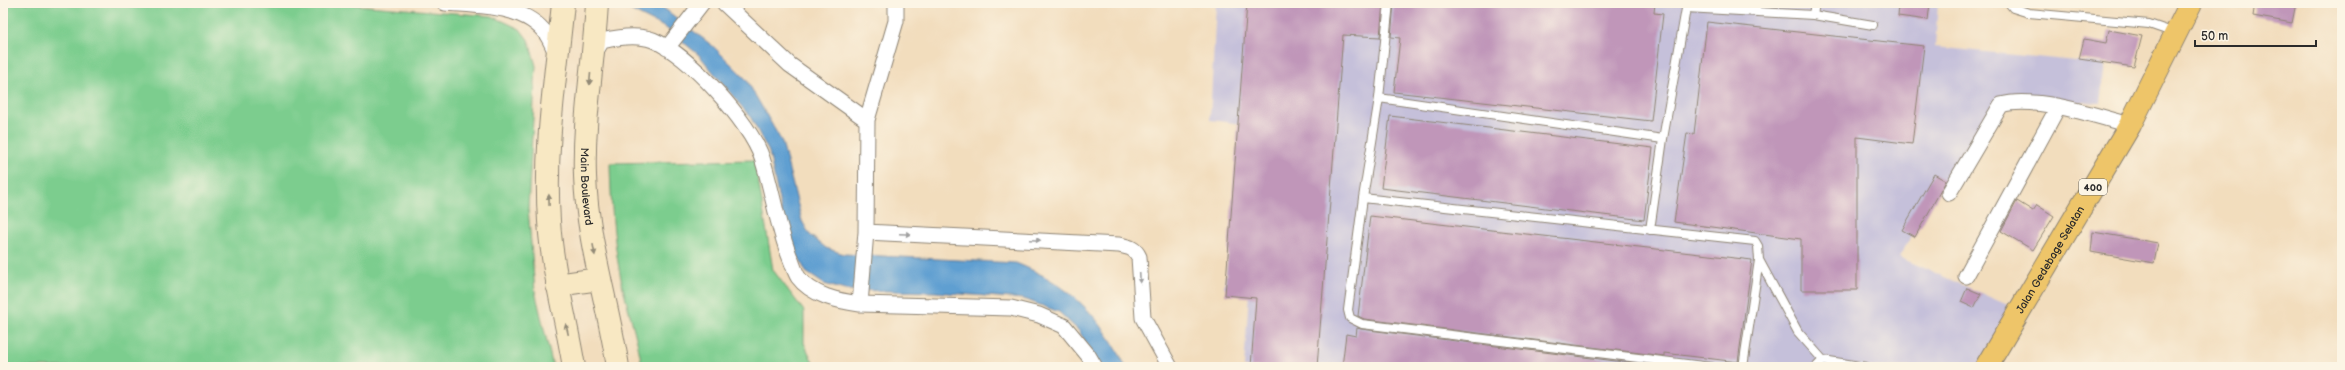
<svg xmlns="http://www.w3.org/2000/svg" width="2345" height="370" viewBox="0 0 2345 370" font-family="'Balsamiq Sans',sans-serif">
<rect width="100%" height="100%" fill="#fcf5e5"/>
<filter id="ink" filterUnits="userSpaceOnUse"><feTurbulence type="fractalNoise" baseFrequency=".025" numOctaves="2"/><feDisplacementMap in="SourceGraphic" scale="8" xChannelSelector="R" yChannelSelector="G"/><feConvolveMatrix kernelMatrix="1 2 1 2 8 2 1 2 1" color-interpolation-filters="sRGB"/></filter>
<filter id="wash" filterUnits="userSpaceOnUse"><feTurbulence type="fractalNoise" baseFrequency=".012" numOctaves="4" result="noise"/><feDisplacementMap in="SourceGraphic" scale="16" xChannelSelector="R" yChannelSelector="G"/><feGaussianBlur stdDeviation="0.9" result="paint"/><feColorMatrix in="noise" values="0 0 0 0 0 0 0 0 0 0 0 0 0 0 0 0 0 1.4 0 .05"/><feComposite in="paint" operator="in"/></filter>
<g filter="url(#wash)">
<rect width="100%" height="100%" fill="#f2ddbd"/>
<path fill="#c5c0da" d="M1216,3h722l-3,44 170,17 -5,39 -103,-5 -98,159 111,49 -27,61h-739l5,-74 -25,-5 18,-164 -32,-4z"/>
<path fill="#7bcd8e" stroke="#537c5c" d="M3,3h328l161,13 28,13 9,12 7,25 -8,142 7,83 18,76h-550z
M755,160l18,110 31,41v32l11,24h-173c-5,-33 -16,-62 -22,-93 -7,-37 -9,-73 -10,-111z"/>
<path fill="#5e9fd1" stroke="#44657e" d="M589,3h68l57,44 32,32 36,63 20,79 8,14 16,13 18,6 172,9c53,21 85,53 110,104h-26l-21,-36 -20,-19 -35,-13 -89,-7 -90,-2 -21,-6 -18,-12 -15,-29 -9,-28 -13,-63 -18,-34 -52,-63 -33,-27 -44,-22z"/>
<g id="blocks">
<path fill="#c096b9" d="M1247,3h136l-3,34 -37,-2 -26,332h-66l5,-69 -31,-3z
M1394,3h171l26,3v-3h64l-1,10 9,1 -12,107 -257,-29 6,-54 -9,-1z
M1899,3h31l-2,17 -30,-4z
M2255,3h41l-4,20 -39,-7z
M1707,22l217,24 -12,98 -55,-7v153h-56v-51l-127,-17 13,-89 7,1z
M2109,30l33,6 -8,31 -55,-8 5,-20 22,4z
M1390,116l263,32 -9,72 -263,-32z
M1934,174l12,7 -31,56 -13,-7z
M2017,201l16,10 4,-6 17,11 -21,34 -32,-19z
M1370,216l382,44 -14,102 -74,-9v3l-300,-37 -6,-3z
M2093,232l65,11 -4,20 -63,-11z
M1967,288l14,6 -7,14 -13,-6z
M1357,328l4,1 302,38h-321l4,-33 10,2z"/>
</g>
</g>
<g filter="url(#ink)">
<use href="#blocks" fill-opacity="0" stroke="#8e8474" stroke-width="1"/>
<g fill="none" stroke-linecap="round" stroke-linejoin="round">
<g stroke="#8e8474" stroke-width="10">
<path id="service" d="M1389,3l-10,95 -16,100 392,43 3,5 1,14 39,72 25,28 43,7
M2009,3l4,5 16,5 120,11 26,9
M1686,8l127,7 60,10
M1813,15l2,-12
M1379,98l284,41
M1363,198l-15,112 2,8 12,6 349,43
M1650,230l13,-91 24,-136
M1743,367l16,-107
M1816,367l7,-7"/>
</g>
<g stroke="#8e8474" stroke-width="17">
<path id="minor" d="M445,3c34,3 80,1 102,32 4,6 7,14 10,20
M724,3l66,62 77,55 -1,112 -6,72
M667,48l35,-45
M593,56l9,-15c16,-4 35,-7 51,-1 35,14 97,82 109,118 11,34 15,69 29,102 2,5 4,12 7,17 14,19 41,24 62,27l151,4 28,7 25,11 24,29 7,12
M867,120l29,-99v-18
M1949,193l52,-88c33,-10 95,11 129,20
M866,232l253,13c10,2 16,3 20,12l4,61 27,49
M1966,276l92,-169"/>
</g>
<g stroke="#8e8474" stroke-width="24">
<g id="secondary">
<path d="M563,3c-7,73 -19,144 -14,218 3,49 17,97 25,146"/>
<path id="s1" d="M597,3c-3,58 -14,115 -12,173 2,65 23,127 33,191"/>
<path d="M557,285l42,-6"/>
</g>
</g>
<g stroke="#8e8474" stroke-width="24">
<g id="primary">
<path id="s2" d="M1986,367l144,-242 61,-122"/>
</g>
</g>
<use href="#service" stroke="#fff" stroke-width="8"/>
<use href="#minor" stroke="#fff" stroke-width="15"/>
<use href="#secondary" stroke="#f8e8c3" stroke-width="22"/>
<use href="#primary" stroke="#eec569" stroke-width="22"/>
</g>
<defs><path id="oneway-solid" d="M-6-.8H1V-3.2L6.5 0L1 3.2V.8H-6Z"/></defs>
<g fill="#928a77">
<use href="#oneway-solid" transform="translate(590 79) rotate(95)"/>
<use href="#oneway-solid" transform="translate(549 200) rotate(-91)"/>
<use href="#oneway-solid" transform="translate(594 250) rotate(80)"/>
<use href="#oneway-solid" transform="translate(567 329) rotate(-103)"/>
</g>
<g fill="#a0a0a0">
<use href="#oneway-solid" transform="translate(905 234) rotate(3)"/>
<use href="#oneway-solid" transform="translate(1035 240) rotate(3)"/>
<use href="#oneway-solid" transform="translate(1140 278) rotate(87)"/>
</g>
</g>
<g text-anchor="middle" stroke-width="3" stroke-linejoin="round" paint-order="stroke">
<rect fill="#fcf5e5" stroke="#6a6863" stroke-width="1" x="2079" y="179" width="28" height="16" rx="3"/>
<g font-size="10" font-weight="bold" fill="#2b2b2b">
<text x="2093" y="191">400</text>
</g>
<g font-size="11" fill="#2b2b2b" stroke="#fcf5e5">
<text dy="4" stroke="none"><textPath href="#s1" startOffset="184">Main Boulevard</textPath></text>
<text dy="4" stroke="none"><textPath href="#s2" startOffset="125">Jalan Gedebage Selatan</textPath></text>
</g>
</g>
<rect width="2345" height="370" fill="none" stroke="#fcf5e5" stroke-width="16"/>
<path d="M2195 40v6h121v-6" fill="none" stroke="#2b2b2b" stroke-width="2"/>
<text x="2201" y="40" font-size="12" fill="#2b2b2b" stroke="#fcf5e5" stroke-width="3" paint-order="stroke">50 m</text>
</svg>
